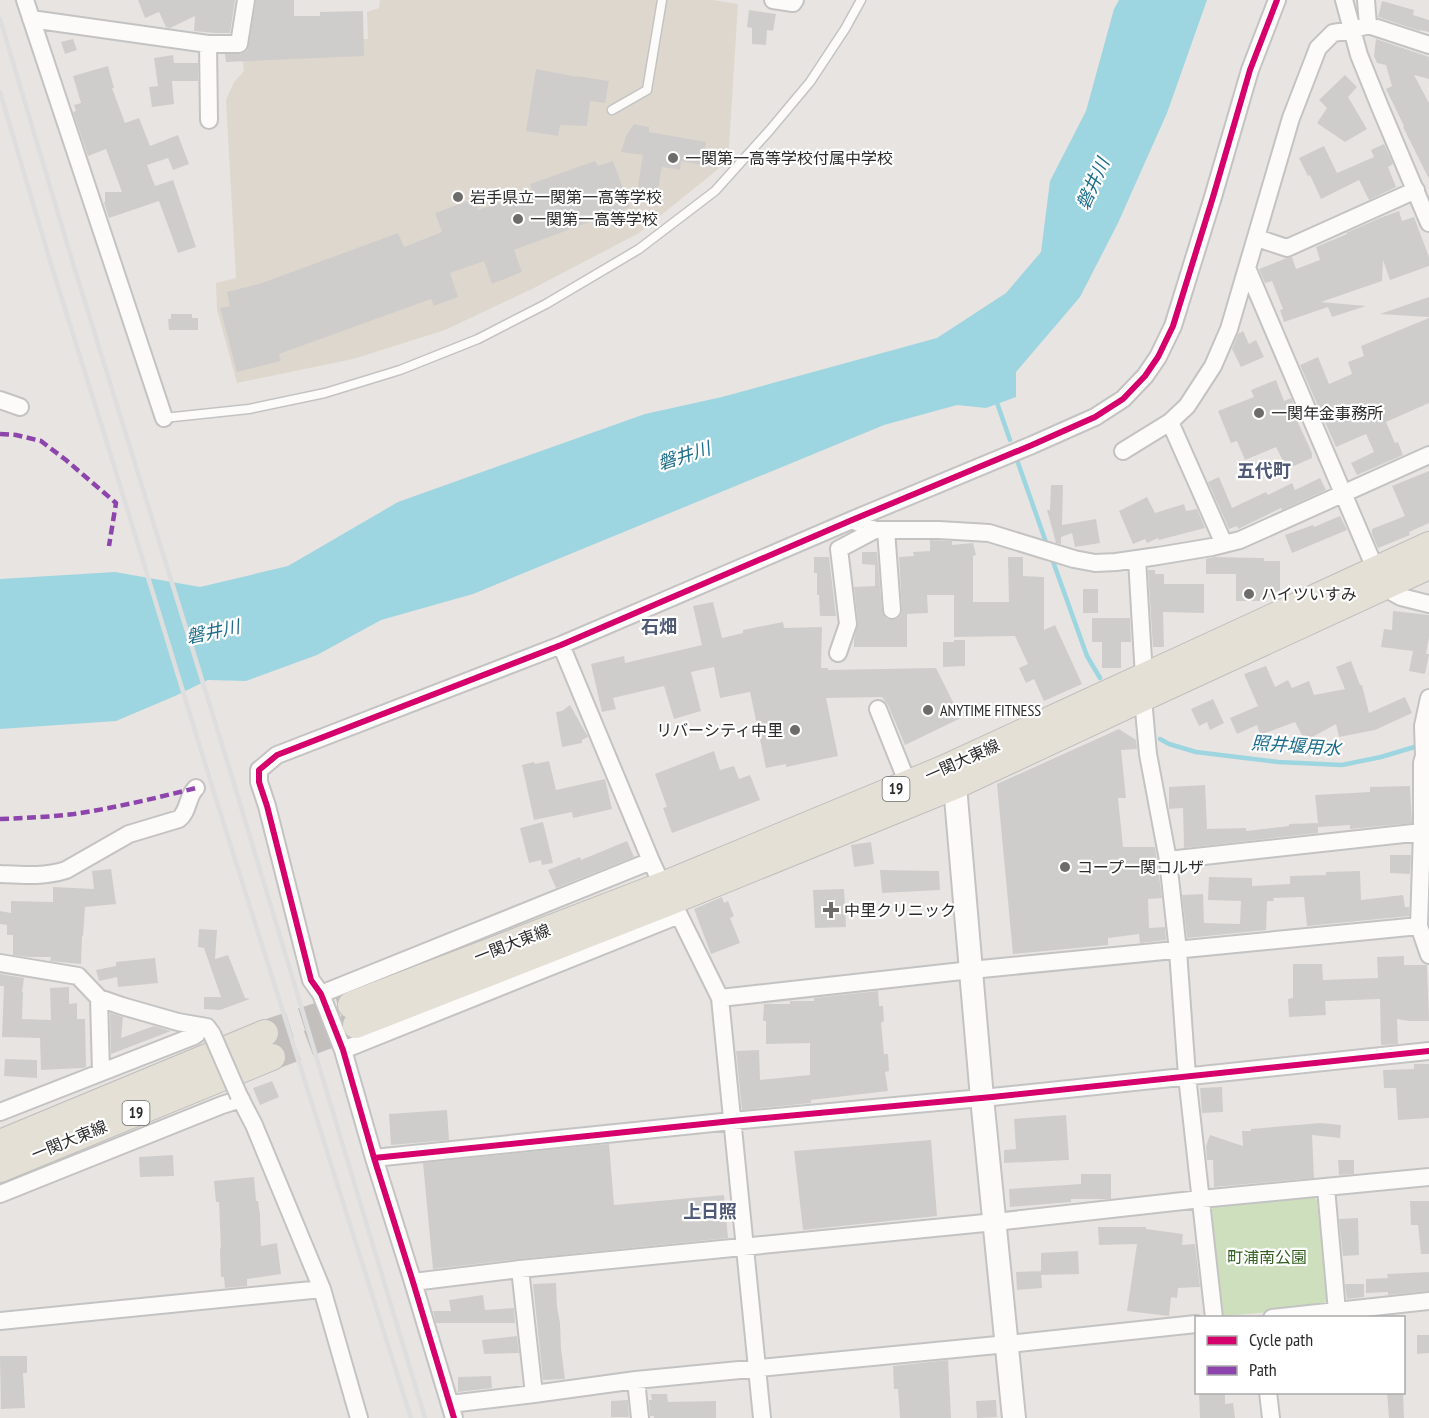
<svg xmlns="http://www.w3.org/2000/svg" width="1429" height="1418" viewBox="0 0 1429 1418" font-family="'PT Sans Narrow','Noto Sans JP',sans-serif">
<rect width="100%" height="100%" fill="#e8e4e1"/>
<path fill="#ded7ce" d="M380,0h333l25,4 -10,157 -89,72 -105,55 -89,42 -92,29 -116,24 -20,-73 -1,-27 20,-5 -10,-178 8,-18 10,-11 -3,-27 127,-5 -1,-27 12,-4z"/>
<path fill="#cedfbe" d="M1312,1196l5,4 10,100 -5,7 -97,9 -8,-6 -12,-99 6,-4z"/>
<path fill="#9dd5e1" d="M1119,0h88l-40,113 -49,110 -38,74 -64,75v25l-30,11 -29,-3 -73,20 -411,169 -92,26 -64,35 -71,26 -38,-1 -33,16 -59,25 -116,8v-150l115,-7 85,15 88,-21 110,-64 247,-88 77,-17 215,-59 69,-45 35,-41 9,-71 36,-70 28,-102z"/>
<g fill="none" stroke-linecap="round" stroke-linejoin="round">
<path stroke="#9dd5e1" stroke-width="4.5" d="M996,400l14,40
M1017,460l31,88
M1051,556l36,100 13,22
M1160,739l9,5 27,8 82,10 64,3 39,-8 40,-12"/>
</g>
<path fill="#cfcdcb" d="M138,0h97l-5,33h-16l-20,-2 1,-15 -25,12 -4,-1 -7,-15 -14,6z
M256,0h38v16h26v-4l43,-1 1,45 -138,6 -1,-8h15l4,-1 4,-3z
M1382,1l32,9 -1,5 16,5v12l-9,-2v1l-42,-14z
M749,10l27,4 -3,17 -6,-1 -1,15 -14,-1v-16l-5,-1z
M73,39l4,11 -12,4 -4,-12z
M1376,39l53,18v22l-15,-4 15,28v76l-26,-52 1,-1 -18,-37 6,-3 -6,-21 -9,-2 -3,-7z
M173,55l1,8h24v18h-26l2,23 -22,3 -3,-20 9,-1 -4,-28z
M108,66l6,22h-2l13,35 14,-5 11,28 28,-11 11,29 -16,6 -5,-12 -21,7 8,21 18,-6 23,67 -18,6 -19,-52 -50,17 -5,-15 1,-1v-10h17l-16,-43 -18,7 -15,-44 3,-1 -2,-6 7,-2 -8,-27z
M536,69l41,8v-1l32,5 -4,22 -15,-2 -3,25 -27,-1 -2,11 -32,-5z
M1345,75l12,12 -9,10 19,32 -22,13 -28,-19 10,-15 -8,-8z
M634,124l15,3v5l57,10 -4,23 -21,-4 -1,9 -18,-3 -5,27 -20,-3 6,-36 -22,-3 5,-16z
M1384,144l9,20 -5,3 8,20 -27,13 -10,-20 -38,19 -11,-24 -2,1 -9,-18 25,-12 13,27 37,-16 -3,-7z
M595,161l3,5 15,-5 17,46 -116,43 8,22 -30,12 -8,-23 -34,12 8,24 -24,9 -3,-7 -152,55 2,7 -44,11 -17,-64 10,-2 -3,-14 35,-9 136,-50 6,14 38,-15 -7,-19 38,-14 5,11 54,-19 -2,-7z
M1399,211l3,10 12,-4 15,40v9l-39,14 -7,-20 -1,21 -61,21 45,4 -34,11 -4,-10 -44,15 -4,-12 3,-1 -11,-28 -7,2 -6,-14 28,-11 5,-1 4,12 24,-9 -4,-13 31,-13 -1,-1 34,-15z
M1429,297v20l-49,-3z
M171,314h21v4h6v12h-29l-1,-11h3z
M1429,318v85l-43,19 9,21 3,-1 5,13 -46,20 -6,-12 23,-11 -8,-18 -30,13 -36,-82 18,-8 11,27 23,-10 -4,-12 16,-6 -3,-10z
M1243,331l6,13 7,-4 8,17 -23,10 -9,-18 6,-15z
M1276,380l8,21 7,-3 7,17 -3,1 17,37v5l-25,11 -11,-22 -31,13 -8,-19 -6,2 -13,-32 36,-14 -3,-7z
M1429,471v52l-20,9 1,3 -32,13 -6,-14v-5l33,-13 -13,-30z
M1219,477l13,31 34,-16 2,3 24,-12 3,7 25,-12 6,12 -44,20 -1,-2 -43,21 -1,-3 -8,3 -21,-47z
M1051,485h12l-1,40 34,-6 4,24 -25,4 -3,-14 -11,4v7l-5,-1 -9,-33h3z
M1147,497l8,16 29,-9 2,7 11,-2 8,19 -46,12 -1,-2 -11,5 -2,-4 -12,5 -14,-33z
M1340,516l7,14 -55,23 -7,-18 28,-10 1,2z
M930,540l22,1v4l21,-2 3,12 -3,1v46h36l-1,-45h15v19l21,1v53l11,-5 27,59 -38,17 -10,-22 -8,4 -7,-15 9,-4 -13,-28 -61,1v-42h-27l1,18 -21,1v33h-53v-8l4,-16 -4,-36 21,-1v-21l-13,-1v-12h15l5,59 2,5 3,3 6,1 4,-1 4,-4 1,-5 -3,-53 15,-1 -1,-4 17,-1z
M814,557h15l7,59h-16l-1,-21h-2v-22h-3z
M1214,557l45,1h5v3h16v29l-19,11h-25v-27h-30v-15z
M1148,570h7v4h9v10h40v29l-41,-1 1,35h-11z
M1083,589h15v24h-15z
M713,602l9,36 21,-5v-3l40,-8 1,6 38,-1 -1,41h7v2l108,-2 25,50 -56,27 -17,-40 -6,-8 -56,1 12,58 -52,11v-3l-20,4 -16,-76 -30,6 -6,-31 -23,5 10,39 -27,8 -10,-33 -51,12 3,11 -14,3 -11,-48 33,-8 1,7 77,-18 -9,-39z
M1393,611l36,4v22l-3,17h3l-4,20 -16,-3 4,-20 -32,-4 3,-18 8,1z
M1092,618h38l1,24h-10v26h-19v-26h-10z
M954,640h11v26l-22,1v-25h11z
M1351,661l9,24h2l7,28 36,-16 7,16 -37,17 -36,7 -3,-13 -31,17 -10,-19 -35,13 -3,-10 -20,9 -7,-16 28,-12 -14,-32 22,-8 9,21 13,-7 4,8 17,-7 5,14 31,-6 -9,-22z
M1213,699l11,24 -14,7 -3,-8 -8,4 -8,-17z
M570,705l18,32 -6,3v3l-20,4 -6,-35 6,-1z
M1119,729l17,11 1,9 -16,1 5,48h-8l5,49h32l7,51 -14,1 1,29 16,-1 1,13 -26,3 -1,-9 -31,4v7l-95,9 -16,-170z
M714,751l6,19 14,-4 5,13 11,-4 10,25 -88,33 -9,-25 4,-1 -12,-33z
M549,761l7,29 49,-11 7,30 -39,9 -1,-6 -38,8 -12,-55 12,-3 1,2z
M1205,785l2,44 39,-1v3l43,-5v-2l29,-1 -3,-28 55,-3v-5l40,-1 2,37 -62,6v-4l-32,2v6l-134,15 -1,-40 -14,1v-22z
M543,822l10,41 -11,2 -1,-5 -12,3 -9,-35z
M627,841l7,16 -78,31 -8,-18 32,-13 1,3z
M871,842l3,22 -20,3 -3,-22z
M1390,855h21l-1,19 -20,-1z
M111,869l5,35 -31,3 -2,29h-1l-1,28 -31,-3 1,-4h-23l-15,-2v-20h-6v-10l-7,-1v-13l11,2v-12l42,1v-15l41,2 -2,-18z
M880,870l59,1 1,19 -58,3z
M1360,871l1,29 42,-5 2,12h4v9l-102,10 -3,-29 -31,1 1,3h-7l-1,29 -79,8 -5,-43 21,-1 1,29 36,1 1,-23 -33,-1 1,-23 43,1v8l38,-2v-8l36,-1v-3z
M844,889l2,38 -31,1 -2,-38z
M722,897l2,6 4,-2 6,15 -4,2 10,25 -29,11 -17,-45z
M199,929l18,1 -2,29 13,-4 17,43 5,1 -30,11 -16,-1v-12h17l-17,-49 -6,-1z
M1404,956v9h23l2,56h-20l-12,-2 1,25 -17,1 -1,-46 -55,2 1,14 -37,2 -1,-18 5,-1v-34h29l1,16 55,-2 -1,-21z
M155,958l3,25 -40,4 -1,-10 -18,4 -3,-11 20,-4v-4z
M0,974l24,4 -2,14h1l-1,27 29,1 -1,-32 19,-1v17l8,-1v16h8l1,48 -3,1 -42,2 -1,-32 -38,-1 2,-51h-4z
M878,991l1,15h4l1,15 -3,2 3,31h4l1,17 -4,1 3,19 -77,9v3l-69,7 -6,-59 23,-1 1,30 50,-5v-32l-44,1v-23h-3l1,-17h26v-3h24v-3z
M110,1013l13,4 -2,21 33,-12 17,5 -60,23z
M5,1059l32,1v18l-33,-2z
M1414,1064h15v54l-31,2 -2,-32h-12l-1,-18 31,-1z
M272,1081l7,16 -19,8 -7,-17z
M1222,1087l1,25 -21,1 -2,-25z
M447,1110l2,30 -58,5 -2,-31z
M1066,1115l3,45 -65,3v-13l12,-1 -2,-30z
M1321,1123l20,2 -1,13 -28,-3 2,43 -100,9 -1,-27h-6l-1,-14 4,-11 33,11 -1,-15h9v-2z
M931,1140l6,76 -134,14 -9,-79z
M609,1144l5,61 110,-10 4,43 -209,21 -86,10 -10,-106z
M173,1155l1,21 -34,1 -1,-20z
M1338,1160h16v14l-15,1z
M1081,1174h30v25h-40v3l-61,5 -1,-18 72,-5z
M254,1177l2,24h2l2,14 1,31 16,-3 4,31 -34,5v7l-22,2 -1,-11h-3l-1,-29h1l-2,-46h-3l-2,-21z
M1410,1201h19v53h-8l-3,-29h-7z
M1358,1218l1,37 -16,1 -4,-37z
M1098,1227h48v2l37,5 -1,11 13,-1 5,43 -22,1 -1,10 -6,-1 -2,19 -42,-5 10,-67 -38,1z
M1078,1251l1,23 -38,1v-22z
M1041,1271l1,17 -25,2 -1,-18z
M1429,1272v19l-41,4v-3l-22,1v-14l22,-1 -1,-4z
M556,1283l1,24 3,16 1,26 4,30 -22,1 -10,-96z
M1345,1284h19v13l-17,2z
M483,1295l2,15 29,-2 1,15h-79l-3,-12h18l-2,-11z
M1417,1335h12v18l-12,1z
M517,1336l2,17 -35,1 -2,-14z
M0,1356h27v17h-4l2,35 -24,1z
M948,1360l3,58h-51l-2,-29h-4l-1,-23z
M491,1376l1,12 -34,4v-15z
M1199,1392h26v12l8,-1 2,15h-35z
M1387,1392h16l1,26h-15z
M651,1394h16l1,8 48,-1v17h-62v-2h-4l-1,-16h3z
M628,1400l1,17h-18v-16z
M996,1400l1,17 -20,1 -1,-17z"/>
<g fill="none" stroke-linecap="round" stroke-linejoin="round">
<path stroke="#c2bfbd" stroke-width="26" stroke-dasharray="26 13" stroke-linecap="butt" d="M265,1033l86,-28
M272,1057l84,-32"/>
<g stroke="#c4c3c3" stroke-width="11">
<path id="lane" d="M612,110l35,-20 15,-90
M164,418l85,-9 76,-16 75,-23 78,-31 68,-35 93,-55 76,-58 54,-60 41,-49 35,-53 16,-29"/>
</g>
<g stroke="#c4c3c3" stroke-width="20">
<path id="street" d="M25,0l139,418
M773,0l20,3 2,-3
M1344,0l15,55 21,52 49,116
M1366,0l2,25
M31,19l177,25h31l7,-44
M208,44l1,76
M1257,238l30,10 129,-58
M1247,268l136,319 18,10 28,7
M0,400l20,7
M1170,422l54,122
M1123,451l47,-29 17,-16 26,-40 16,-37 62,-211 27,-70 15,-15 19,-3 16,-5 61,20
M852,520l23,10h64l50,3 85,26 21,4 21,-1 42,-6 54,-9 28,-7 189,-85
M886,530l6,80
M1137,559l7,118v33l4,44 20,106 10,91 9,125 27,242
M561,645l90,216 19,41 9,13 41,83 42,420
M838,653l10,-29 -9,-75 36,-19
M1429,698l-6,28 1,30 -2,7v69l-3,94 10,29
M878,709l30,75
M1168,860l254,-28
M0,874c22,1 45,3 66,-4l63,-36 50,-15c10,-8 8,-23 17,-31
M0,963l78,13 21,22 23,8 56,16 29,5 5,7
M321,994l330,-133
M99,998l2,74
M720,998l251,-28 448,-44
M343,1050l336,-135
M239,1096l15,29 68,164 37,129
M0,1112l194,-76 13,-9
M374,1158l358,-37 260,-24 437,-46
M1326,1188l11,123
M0,1194l222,-89 19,-6
M520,1269l14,125
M413,1282l107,-13 475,-47 206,-23 228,-22
M1272,1318l157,-17
M0,1321l322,-32
M636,1380l4,38
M1268,1392l3,26
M450,1404l84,-10 102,-14 382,-37 178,-19
M454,1418l-41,-136 -39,-124 -31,-108 -22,-56 -10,-14 -44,-174 -8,-24v-12l18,-15 284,-110 291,-125 180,-75 63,-28 28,-18 22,-23 13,-19 15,-31 40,-129 37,-127 27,-70"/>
</g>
<g stroke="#c4c3c3" stroke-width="26">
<path id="secondary" d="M947,772l8,14 27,312 32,320"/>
</g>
<g stroke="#c0bfbe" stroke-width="28">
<path id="primary" d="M351,1005l312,-120 282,-117 484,-223
M356,1025l314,-123 285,-116 188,-88 286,-132
M0,1143l265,-110
M0,1169l272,-112"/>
</g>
<use href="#lane" stroke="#fcfbfa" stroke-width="8"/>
<use href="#street" stroke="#fcfbfa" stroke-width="16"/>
<use href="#secondary" stroke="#fcfbfa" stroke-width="22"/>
<use href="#primary" stroke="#e5e0d6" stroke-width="26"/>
<path stroke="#dededf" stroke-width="4.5" d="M0,19l72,241 157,507 196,651
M0,92l51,172 52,166 108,353 200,635"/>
<g stroke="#c4c3c3" stroke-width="20" stroke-linecap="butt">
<path id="street-bridge" d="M212,1034l27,62"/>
</g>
<use href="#street-bridge" stroke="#fcfbfa" stroke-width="16"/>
<path stroke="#8e44ad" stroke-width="4.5" stroke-dasharray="9 4.5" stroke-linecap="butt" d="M0,434l16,1 25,6 25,19 50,43 -7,43
M0,819c25,-1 50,-2 74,-5 41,-6 82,-16 122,-26"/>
<g stroke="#fff" stroke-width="10">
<path id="cycleway" d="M374,1158l358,-37 260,-24 437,-46
M454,1418l-41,-136 -39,-124 -31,-108 -22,-56 -10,-14 -44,-174 -8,-24v-12l18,-15 284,-110 291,-125 180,-75 63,-28 28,-18 22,-23 13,-19 15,-31 40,-129 37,-127 27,-70"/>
</g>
<use href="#cycleway" stroke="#d6006c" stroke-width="6"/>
</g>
<g fill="#6d6c6b" stroke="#fff" stroke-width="2">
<circle cx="673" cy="158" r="6"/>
<circle cx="458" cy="197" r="6"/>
<circle cx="518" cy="219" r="6"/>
<circle cx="1259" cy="413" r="6"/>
<circle cx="1249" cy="594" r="6"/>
<circle cx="928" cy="710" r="6"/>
<circle cx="795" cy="730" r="6"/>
<circle cx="1065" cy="867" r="6"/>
<path d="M828 901h6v6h6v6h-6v6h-6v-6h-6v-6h6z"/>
</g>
<g text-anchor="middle" stroke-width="4.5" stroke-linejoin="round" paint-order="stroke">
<g fill="#fff" stroke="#6b6b6b" stroke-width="1.5">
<rect x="882.5" y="777" width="27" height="24" rx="4.5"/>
<rect x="122.5" y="1101" width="27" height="24" rx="4.5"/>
</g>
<g font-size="15" font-weight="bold" fill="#2b2b2b">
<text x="896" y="794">19</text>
<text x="136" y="1118">19</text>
</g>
<g font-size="16" fill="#2b2b2b" stroke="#fff" text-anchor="start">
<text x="685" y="164">一関第一高等学校付属中学校</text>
<text x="470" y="203">岩手県立一関第一高等学校</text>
<text x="530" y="225">一関第一高等学校</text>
<text x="1271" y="419">一関年金事務所</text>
<text x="1261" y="600">ハイツいすみ</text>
<text x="940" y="716">ANYTIME FITNESS</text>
<text x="783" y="736" text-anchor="end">リバーシティ中里</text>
<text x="1077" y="873">コープ一関コルザ</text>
<text x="844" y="916">中里クリニック</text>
</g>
<g font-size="16" fill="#2b2b2b" stroke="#fff">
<text transform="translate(962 760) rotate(-24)" y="6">一関大東線</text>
<text transform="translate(512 943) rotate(-21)" y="6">一関大東線</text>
<text transform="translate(69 1140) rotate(-22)" y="6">一関大東線</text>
</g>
<g font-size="16" fill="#346022" stroke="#fff">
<text x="1267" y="1263">町浦南公園</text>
</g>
<g font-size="18" font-style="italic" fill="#1d6e8c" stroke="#fff">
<text transform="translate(1093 184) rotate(-66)" y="6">磐井川</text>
<text transform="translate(684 456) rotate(-18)" y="6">磐井川</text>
<text transform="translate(213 632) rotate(-12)" y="6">磐井川</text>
<text transform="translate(1296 746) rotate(4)" y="6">照井堰用水</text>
</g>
<g font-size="18" font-weight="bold" fill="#505a76" stroke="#fff">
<text x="1264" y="477">五代町</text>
<text x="659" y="633">石畑</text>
<text x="710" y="1218">上日照</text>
</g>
</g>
<rect x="1195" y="1316" width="210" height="78" fill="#ffffff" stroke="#aaaaaa" stroke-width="1.5"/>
<rect x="1207" y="1336" width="30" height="9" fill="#d6006c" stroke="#aaaaaa" stroke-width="1.5"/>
<text x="1249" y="1346" font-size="18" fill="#2b2b2b">Cycle path</text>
<rect x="1207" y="1366" width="30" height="9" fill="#8e44ad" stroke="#aaaaaa" stroke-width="1.5"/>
<text x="1249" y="1376" font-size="18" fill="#2b2b2b">Path</text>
</svg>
